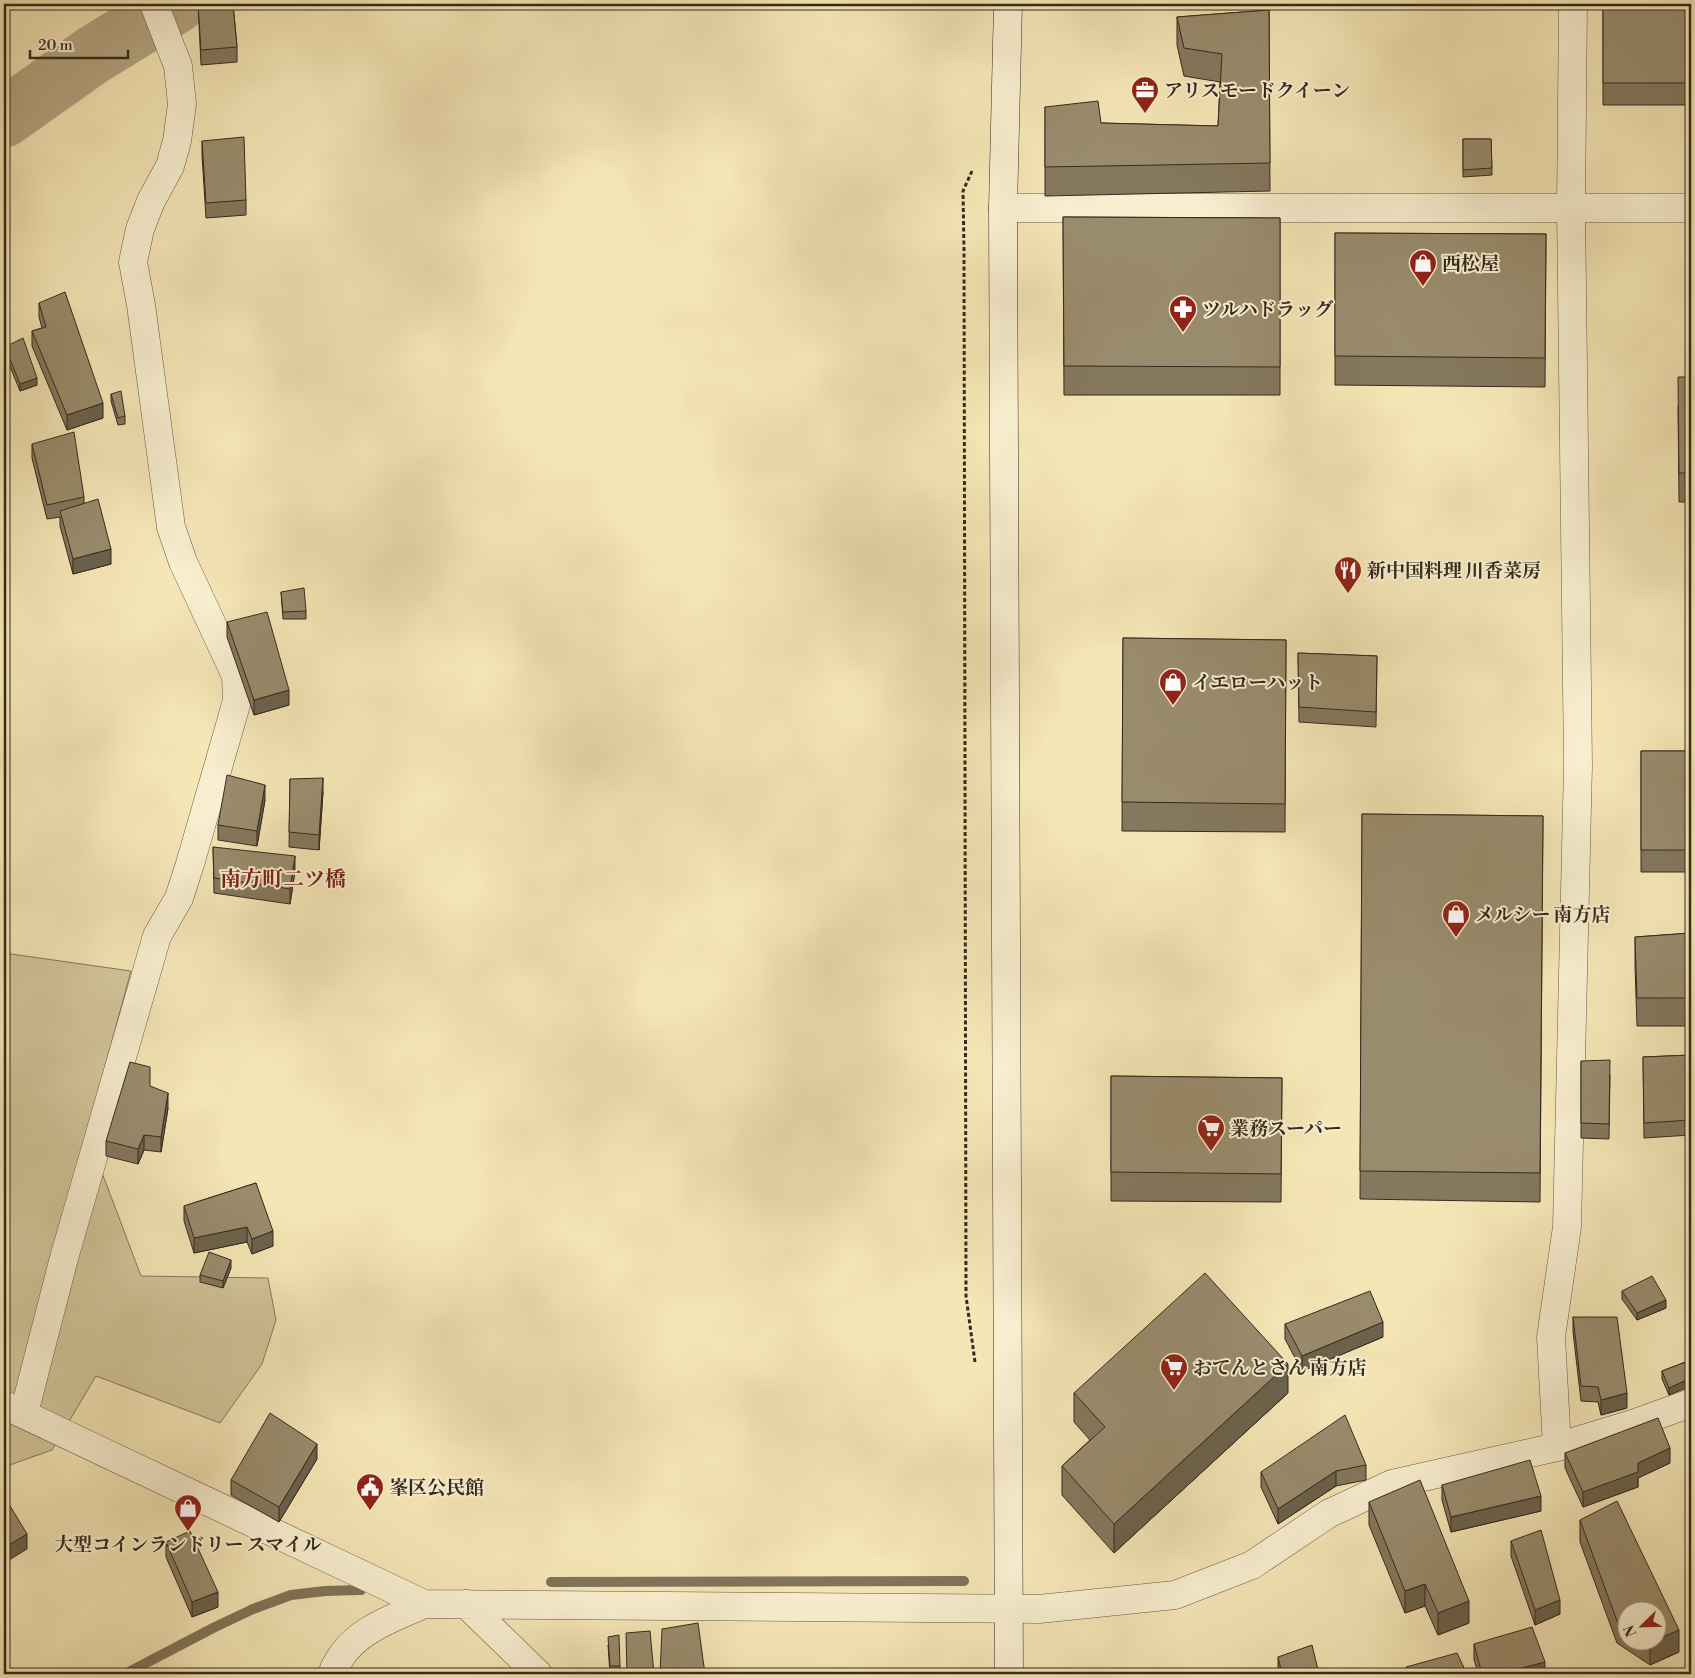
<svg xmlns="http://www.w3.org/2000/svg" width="1695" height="1678" viewBox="0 0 1695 1678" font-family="'Libre Bodoni','Noto Serif JP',serif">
<rect width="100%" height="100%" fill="#f5e6b6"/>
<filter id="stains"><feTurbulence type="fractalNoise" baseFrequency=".004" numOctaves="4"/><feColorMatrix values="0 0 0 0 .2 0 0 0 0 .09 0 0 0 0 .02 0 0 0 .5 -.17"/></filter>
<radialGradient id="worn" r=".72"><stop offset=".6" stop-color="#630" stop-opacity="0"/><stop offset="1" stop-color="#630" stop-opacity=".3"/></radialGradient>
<path fill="#d4c69c" stroke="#84785d" d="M4,953l127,18 -44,162 54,143 127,2 8,42 -14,44 -42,59 -124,-47 -44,74 -48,17z"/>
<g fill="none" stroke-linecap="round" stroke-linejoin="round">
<path stroke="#81755a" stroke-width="10" d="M551,1582l413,-1
M125,1674l88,-46 40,-19 38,-14 34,-4 36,-1"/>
<path stroke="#b4a682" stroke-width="59" d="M4,118l89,-63 83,-51"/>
<g stroke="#655a44" stroke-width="29">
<path id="street" d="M1003,208h688
M4,1405l420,199
M24,1413l40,-155 93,-322 22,-38 11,-34 47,-163 -1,-25 -53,-114 -12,-35 -30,-222 -8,-43 7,-33 11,-28 19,-35 7,-25 5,-37 -4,-38 -24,-62
M1557,1447l-6,-110 16,-110 11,-462 -7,-557 2,-204
M466,1604l72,70
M333,1674c0,-6 3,-9 6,-14 17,-30 55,-42 85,-56l615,5 136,-14 77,-30 76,-51 64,-30 165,-37 76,-23 58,-21"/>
</g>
<g stroke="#352b1e" stroke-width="29">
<path id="secondary" d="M1008,4l-5,204 6,1466"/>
</g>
<path stroke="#352b1e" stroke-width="3" stroke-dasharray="4 2.5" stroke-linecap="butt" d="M972,171l-9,20 1,60 2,1045 9,66"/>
<use href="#street" stroke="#f8efd0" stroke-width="28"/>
<use href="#secondary" stroke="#f8efd0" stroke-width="28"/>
</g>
<path fill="#84785e" stroke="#352b1e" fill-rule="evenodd" d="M198,4h35l4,43v15l-36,3z
M1603,4h88v101h-88z
M1269,10l1,181 -225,5v-89l56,16 117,3 2,-44 -36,-6 -7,-31v-28z
M1463,139h28l1,36 -29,2z
M202,141l44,59v15l-40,3 -4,-62z
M1063,217l217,1v177h-216z
M1335,233l211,1 -1,153 -210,-2z
M39,303l64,115 -36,12 -35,-84v-15l10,-3 -3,-11z
M5,347l32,38 -17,6 -15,-37z
M1691,377v221l-1,-96h-11l-1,-96z
M111,394l14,22v8l-7,1 -7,-24z
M32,444l52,53v6l27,61 -38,10 -13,-48v-9l-13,2 -15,-61z
M281,592l25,19v8h-23z
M227,622l62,83 -35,10 -27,-78z
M1123,638l163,2 -1,192 -163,-1z
M1298,653l79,3 -1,71 -77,-5z
M1641,751h50v121h-50z
M290,779l33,13 -4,58 -30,-3z
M265,800l-8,46 -39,-6v-15z
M1362,814l181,2 -3,386 -180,-3z
M213,847l82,24 -5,33 -76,-11z
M1691,933v93h-54l-2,-60v-29z
M1691,1055v80l-47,3 -1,-81z
M1581,1061l29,14 -1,64 -28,-1z
M1111,1076l171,2 -1,124 -170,-1z
M150,1086l18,22 -7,44 -17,-2 -6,14 -32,-8v-15z
M256,1183l17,63 -21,8 -5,-12 -53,11 -10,-32v-15z
M231,1268l-8,20 -23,-6v-7z
M1622,1291l44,17 -29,12 -15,-21z
M1573,1317l54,91 -26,7 -3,-13 -17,-1 -8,-69z
M1285,1324l98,13 -81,34 -17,-32z
M1691,1360l-22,35 -7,-16v-8z
M1074,1393h214l-174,160 -52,-58v-29l28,-26 -16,-18z
M1565,1453l105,10 -32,15v9l-55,20 -18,-39z
M317,1459l-38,63 -48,-27v-15z
M1366,1465v15l-30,6 -58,38 -17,-37v-15z
M1442,1485l99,26 -90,21 -9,-32z
M1369,1502l100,121 -31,12 -13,-29 -20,7 -36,-88z
M1580,1520l99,132 -29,13 -33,-22 -37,-101zM1628,1610l30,30h-30z
M1511,1541l49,73 -25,11 -24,-69z
M166,1542l52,65 -26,10 -26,-60z
M1474,1644l71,30h-67l-4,-15z
M608,1645l12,21v7l-10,1z
M1278,1657l41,17h-41z"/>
<path fill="#6b624c" stroke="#352b1e" d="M37,378v7l-17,6v-7z
M103,403v15l-36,12v-15z
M111,549v15l-38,10v-15z
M289,690v15l-35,10v-15z
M323,778v14l-4,58v-15z
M265,785v15l-8,46v-15z
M295,856v15l-5,33v-15z
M168,1093v15l-7,44v-15z
M144,1135v15l-6,14v-15z
M247,1227v15l-53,11v-15z
M273,1231v15l-21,8v-15z
M231,1260v8l-8,20v-7z
M1666,1300v8l-29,12v-7z
M1383,1322v15l-81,34v-15z
M1288,1364v29l-174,160v-29z
M1691,1378v8l-22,9v-7z
M1627,1393v15l-26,7v-15z
M317,1444v15l-38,63v-15z
M1670,1448v15l-32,15v9l-55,20v-15l55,-29z
M1336,1471v15l-58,38v-15z
M1541,1496v15l-90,21v-15z
M27,1534v15l-23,14v-15z
M1425,1584v22l-20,7v-22z
M218,1592v15l-26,10v-15z
M1560,1600v14l-25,11v-15z
M1469,1601v22l-31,12v-22z
M1679,1630v22l-29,13v-22l5,-3h3v-1z
M1545,1662v12h-46z"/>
<path fill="#998c6d" stroke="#352b1e" d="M198,4h35l4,43 -36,3z
M1603,4h88v79h-88z
M1269,10l1,153 -225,4v-60l53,-6 3,22 117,3 4,-72 -38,-6 -7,-31z
M244,137l2,63 -40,3 -4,-62z
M1463,139h28l1,29 -29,2z
M1063,217l217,1v149l-216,-1z
M1335,233l211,1 -1,124 -210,-2z
M65,292l38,111 -36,12 -35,-84 14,-4 -7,-24z
M23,338l14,40 -17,6 -15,-37z
M1678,377h13v192l-1,-96h-11z
M121,391l4,25 -7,2 -7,-24z
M74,432l10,65 -37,8 -15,-61z
M98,499l13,50 -38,10 -13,-48z
M304,588l2,23 -23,1 -2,-20z
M267,612l22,78 -35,10 -27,-78z
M1123,638l163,2 -1,164 -163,-2z
M1298,653l79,3 -1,56 -77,-5z
M1641,751h50v99h-50z
M227,775l38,10 -8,46 -39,-6z
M323,778l-4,57 -30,-3 1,-53z
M1362,814l181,2 -3,357 -180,-2z
M213,847l82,9 -5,33 -76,-11z
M1691,933v65h-54l-2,-61z
M1691,1055v65l-47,3 -1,-66z
M1610,1060l-1,64 -28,-1v-62z
M130,1062l20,5v19l18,7 -7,44 -17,-2 -6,14 -32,-8z
M1111,1076l171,2 -1,96 -170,-2z
M256,1183l17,48 -21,8 -5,-12 -53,11 -10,-32z
M209,1252l22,8 -8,21 -23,-6z
M1205,1273l83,91 -174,160 -52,-58 43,-39 -31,-34z
M1652,1276l14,24 -29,13 -15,-22z
M1370,1291l13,31 -81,34 -17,-32z
M1573,1317h44l10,76 -26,7 -3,-13 -17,-1z
M1691,1360v18l-22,10 -7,-17z
M270,1413l47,31 -38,63 -48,-27z
M1345,1415l21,50 -30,6 -58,38 -17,-37z
M1658,1418l12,30 -32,15v9l-55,20 -18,-39z
M1530,1460l11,36 -90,21 -9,-32z
M1420,1480l49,121 -31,12 -13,-29 -20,7 -36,-89z
M4,1496l23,38 -23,14z
M1617,1501l62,129 -21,9v-29h-30v18l-11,-7 -37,-101z
M1541,1530l19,70 -25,10 -24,-69z
M190,1531l28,61 -26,10 -26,-60z
M698,1623l7,51h-45l2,-45z
M1532,1627l13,35 -46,12h-17l-8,-30z
M650,1631l4,43h-27l-1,-41z
M619,1635l1,31h-10l-2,-29z
M1647,1640h8l-5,3z
M1312,1645l7,29h-37l-4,-17z
M1457,1653l10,21h-59l-2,-7z"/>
<defs>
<g id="office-pin" transform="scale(1.4375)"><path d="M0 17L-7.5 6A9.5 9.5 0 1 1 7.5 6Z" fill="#8f2418" stroke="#f8efd0"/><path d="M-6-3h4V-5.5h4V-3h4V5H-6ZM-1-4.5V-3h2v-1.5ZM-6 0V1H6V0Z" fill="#fff"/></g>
<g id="shop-pin" transform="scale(1.4375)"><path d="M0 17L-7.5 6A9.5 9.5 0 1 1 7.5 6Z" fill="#8f2418" stroke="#f8efd0"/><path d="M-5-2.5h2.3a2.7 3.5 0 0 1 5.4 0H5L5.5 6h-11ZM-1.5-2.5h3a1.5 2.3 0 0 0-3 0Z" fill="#fff"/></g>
<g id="pharmacy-pin" transform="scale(1.4375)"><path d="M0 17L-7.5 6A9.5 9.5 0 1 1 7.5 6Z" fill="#8f2418" stroke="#f8efd0"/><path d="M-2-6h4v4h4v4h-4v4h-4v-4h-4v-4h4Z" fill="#fff"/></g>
<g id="restaurant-pin" transform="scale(1.4375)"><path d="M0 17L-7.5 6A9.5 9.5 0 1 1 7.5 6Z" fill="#8f2418" stroke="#f8efd0"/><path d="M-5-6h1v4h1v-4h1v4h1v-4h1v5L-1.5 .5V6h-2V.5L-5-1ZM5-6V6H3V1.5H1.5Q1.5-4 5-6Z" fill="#fff"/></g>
<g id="supermarket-pin" transform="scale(1.4375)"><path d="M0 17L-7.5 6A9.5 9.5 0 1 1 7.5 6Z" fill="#8f2418" stroke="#f8efd0"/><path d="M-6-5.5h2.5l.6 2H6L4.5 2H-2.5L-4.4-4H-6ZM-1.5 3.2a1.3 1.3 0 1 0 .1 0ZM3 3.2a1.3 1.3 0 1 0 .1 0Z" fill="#fff"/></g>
<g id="civic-pin" transform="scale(1.4375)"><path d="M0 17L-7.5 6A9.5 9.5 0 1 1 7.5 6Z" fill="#8f2418" stroke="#f8efd0"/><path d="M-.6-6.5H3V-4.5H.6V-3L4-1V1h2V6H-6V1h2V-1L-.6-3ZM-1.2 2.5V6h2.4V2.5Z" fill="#fff"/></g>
</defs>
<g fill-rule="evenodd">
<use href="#office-pin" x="1145" y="90"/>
<use href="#shop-pin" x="1423" y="263"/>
<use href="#pharmacy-pin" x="1183" y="309"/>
<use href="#restaurant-pin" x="1348" y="570"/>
<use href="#shop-pin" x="1173" y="682"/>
<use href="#shop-pin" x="1456" y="914"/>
<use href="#supermarket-pin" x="1211" y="1128"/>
<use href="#supermarket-pin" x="1174" y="1367"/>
<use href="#civic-pin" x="370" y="1487"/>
<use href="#shop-pin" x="188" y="1508"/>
</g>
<g text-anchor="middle" stroke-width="4" stroke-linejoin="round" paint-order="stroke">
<g font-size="19" font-weight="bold" fill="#352b1e" stroke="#f8efd0" text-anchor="start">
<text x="1164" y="97">アリスモードクイーン</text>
<text x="1442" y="270">西松屋</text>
<text x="1202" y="316">ツルハドラッグ</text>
<text x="1367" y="577">新中国料理 川香菜房</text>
<text x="1192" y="689">イエローハット</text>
<text x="1475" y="921">メルシー 南方店</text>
<text x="1230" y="1135">業務スーパー</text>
<text x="1193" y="1374">おてんとさん 南方店</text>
<text x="389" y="1494">峯区公民館</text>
<text x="188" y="1551" text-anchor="middle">大型コインランドリー スマイル</text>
</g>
<g font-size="21" font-weight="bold" fill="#7a1f14" stroke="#f8efd0">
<text x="283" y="886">南方町二ツ橋</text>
</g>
</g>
<rect width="1695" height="1678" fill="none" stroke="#f5e6b6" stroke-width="20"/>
<rect x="5" y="5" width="1685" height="1668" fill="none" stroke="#352b1e" stroke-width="2.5"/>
<rect x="10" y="10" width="1675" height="1658" fill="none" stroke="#352b1e"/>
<g transform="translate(1642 1626) rotate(247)"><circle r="24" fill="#f8efd0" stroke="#aaa189"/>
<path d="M0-4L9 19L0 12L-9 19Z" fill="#8f2418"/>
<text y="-8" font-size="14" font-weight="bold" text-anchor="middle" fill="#352b1e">N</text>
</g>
<path d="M30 50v8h98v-8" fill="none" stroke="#352b1e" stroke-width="2.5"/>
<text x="38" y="50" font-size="15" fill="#352b1e" stroke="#f8efd0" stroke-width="4" paint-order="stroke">20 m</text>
<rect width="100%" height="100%" filter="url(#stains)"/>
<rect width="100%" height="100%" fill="url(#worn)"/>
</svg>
